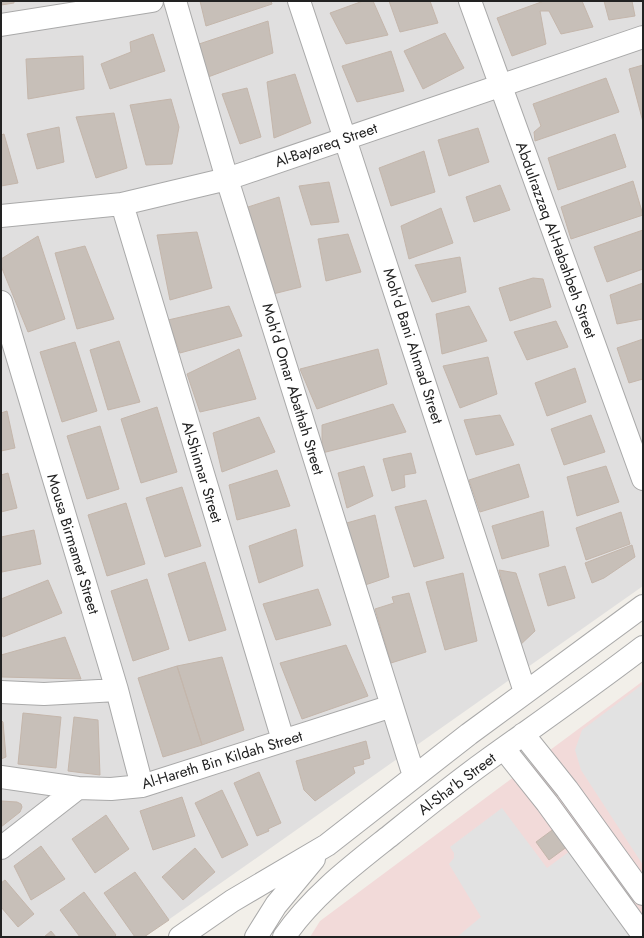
<svg xmlns="http://www.w3.org/2000/svg" width="644" height="938" viewBox="0 0 644 938" font-family="Jost,sans-serif">
<rect width="100%" height="100%" fill="#f2efe9"/>
<path fill="#e0dfdf" d="M1,1h642v585l-499,351h-143z"/>
<path fill="#f2dad9" d="M643,681v256h-333l10,-16z"/>
<path fill="#e2e2e2" d="M643,684v181l-62,-95 -6,-20 7,-20z
M502,808l45,60 23,-17 61,86h-174l24,-20 -32,-53 5,-6v-5l-4,-6z"/>
<path fill="#c7bfb8" stroke="#c4b6ab" d="M1,1h13v2l-13,2z
M200,1h71l1,3 -66,22z
M363,1h10l15,34 -42,9 -16,-31z
M389,1h41l8,22 -38,9z
M544,1h38l11,26 -32,7 -12,-23h-9l6,33 -34,12 -15,-38z
M604,1h28l3,15 -26,4z
M268,21l5,32 -65,24 -9,-33z
M445,33l19,35 -41,21 -19,-38z
M153,34l12,37 -55,18 -9,-25 30,-12 -1,-10z
M391,51l13,40 -47,11 -15,-36z
M83,56l1,33 -56,10 -2,-40z
M643,65v57l-14,-53z
M295,74l16,49 -37,15 -7,-56z
M606,78l13,34 -84,29 -1,-9 7,-6 -8,-22z
M247,88l14,49 -21,7 -18,-50z
M171,99l8,28 -7,37 -26,1 -16,-60z
M114,113l13,55 -31,10 -20,-61z
M59,127l5,35 -27,7 -10,-35z
M478,128l11,34 -40,14 -11,-36z
M4,134l14,49 -17,3v-51z
M615,134l11,33 -68,23 -10,-32z
M424,151l11,41 -44,14 -12,-38z
M633,181l10,34 -72,24 -10,-32z
M329,182l10,40 -28,3 -12,-39z
M500,185l10,25 -36,12 -8,-25z
M279,197l22,90 -28,7 -25,-87z
M441,208l12,35 -44,16 -8,-33z
M643,230v39l-36,13 -13,-35z
M197,232l15,56 -42,12 -13,-65z
M348,234l13,38 -35,9 -8,-42z
M38,236l27,83 -37,13 -27,-66v-7z
M85,246l29,73 -37,10 -22,-76z
M460,257l6,35 -34,10 -17,-37z
M533,278l10,1 8,28 -41,14 -11,-33z
M643,283v36l-26,5 -7,-29z
M229,306l13,30 -62,17 -12,-33z
M469,306l18,35 -45,13 -6,-40z
M556,321l12,26 -41,13 -13,-28z
M643,339v40l-14,4 -12,-35z
M119,341l21,61 -32,8 -18,-60z
M75,342l22,69 -35,11 -22,-70z
M239,349l17,50 -56,13 -13,-38z
M378,349l9,35 -70,25 -17,-40z
M488,357l9,37 -37,14 -17,-42z
M575,368l11,34 -39,14 -12,-33z
M393,404l13,28 -84,21v-28z
M157,407l20,65 -36,11 -20,-64z
M7,411l8,37 -14,3v-38z
M500,415l14,30 -38,10 -12,-35z
M591,415l14,37 -41,13 -13,-36z
M259,417l16,35 -53,20 -9,-39z
M100,426l19,63 -32,10 -20,-63z
M411,453l5,20 -12,2 1,12 -13,4 -9,-32z
M519,464l10,33 -49,15 -11,-32z
M364,466l9,30 -26,12 -9,-35z
M606,466l13,36 -42,14 -10,-39z
M277,470l13,36 -53,14 -8,-35z
M8,473l9,35 -16,4v-37z
M182,487l19,59 -36,11 -19,-59z
M426,500l18,58 -30,9 -19,-60z
M126,503l19,61 -38,12 -19,-61z
M543,511l6,35 -47,13 -10,-33z
M621,512l9,32 -44,16 -10,-32z
M375,515l14,62 -30,10 -16,-63z
M296,529l7,37 -44,17 -10,-37z
M34,530l7,34 -39,8 -1,-35z
M632,545l3,12 -31,21 -12,5 -7,-20z
M205,562l21,68 -37,11 -21,-67z
M565,566l10,32 -27,8 -9,-32z
M499,570l17,3 19,58 -17,16z
M463,573l14,68 -32,9 -19,-68z
M147,579l22,70 -36,12 -22,-70z
M48,580l14,33 -59,24 -2,-6v-32z
M318,589l13,36 -55,15 -13,-36z
M409,593l17,59 -35,11 -16,-54 19,-6 -2,-6z
M65,637l16,42 -79,-2 -1,-22z
M346,645l22,51 -66,23 -22,-56z
M222,657l22,73 -42,15 -25,-79z
M177,666l25,79 -39,12 -25,-79z
M23,713l38,4 -5,51 -38,-4z
M74,717l24,3 2,55 -32,-4z
M1,720l2,2 3,35 -5,2z
M366,741l4,17 -7,2 1,4 -11,3 2,6 -40,28 -11,-11 -8,-29z
M259,772l22,51 -13,6 1,2 -12,5 -23,-53z
M222,790l26,55 -26,13 -27,-55z
M182,797l13,39 -42,14 -13,-39z
M1,801l16,1 4,2 1,3 -2,5 -19,15z
M106,815l23,34 -34,24 -23,-34z
M555,828l13,18 -19,14 -13,-18z
M41,846l24,33 -34,21 -17,-34z
M195,848l20,24 -32,28 -21,-23z
M135,872l34,48 -25,17h-9l-31,-44z
M5,880l29,34 -16,13 -17,-20v-24z
M84,892l32,43 -2,2h-34l-20,-27z
M51,931l5,6h-12z"/>
<g fill="none" stroke-linecap="round" stroke-linejoin="round">
<g stroke="#a9a9a9" stroke-width="24">
<path id="minor" d="M175,1l52,178 187,597
M299,1l46,138 180,553
M470,1l173,478
M1,25l151,-24
M122,204l161,536
M1,216l121,-12 105,-25 416,-142
M1,302l116,388 25,96
M1,692l43,2 73,-4
M523,734l44,55 76,105
M504,749l43,54 96,132
M1,777l77,11 33,1 31,-3 250,-80
M1,848l77,-60
M180,937l52,-36 95,-56 142,-111 174,-128
M256,937l20,-32 38,-46
M284,937c28,-41 68,-71 107,-102 31,-25 63,-51 95,-74 53,-38 106,-75 157,-114"/>
</g>
<use href="#minor" stroke="#fff" stroke-width="22"/>
</g>
<g text-anchor="middle" stroke-width="3" stroke-linejoin="round" paint-order="stroke">
<g font-size="15" fill="#222" stroke="#fff">
<text transform="translate(326 145) rotate(-19)" y="5">Al-Bayareq Street</text>
<text transform="translate(556 240) rotate(70)" y="5">Abdulrazzaq Al-Habahbeh Street</text>
<text transform="translate(413 346) rotate(72)" y="5">Moh'd Bani Ahmad Street</text>
<text transform="translate(293 389) rotate(73)" y="5">Moh'd Omar Abathah Street</text>
<text transform="translate(202 472) rotate(73)" y="5">Al-Shinnar Street</text>
<text transform="translate(73 544) rotate(73)" y="5">Mousa Birmamet Street</text>
<text transform="translate(222 760) rotate(-17)" y="5">Al-Hareth Bin Kildah Street</text>
<text transform="translate(457 784) rotate(-37)" y="5">Al-Sha'b Street</text>
</g>
</g>
<rect width="644" height="938" fill="none" stroke="#222222" stroke-width="4"/>
</svg>
